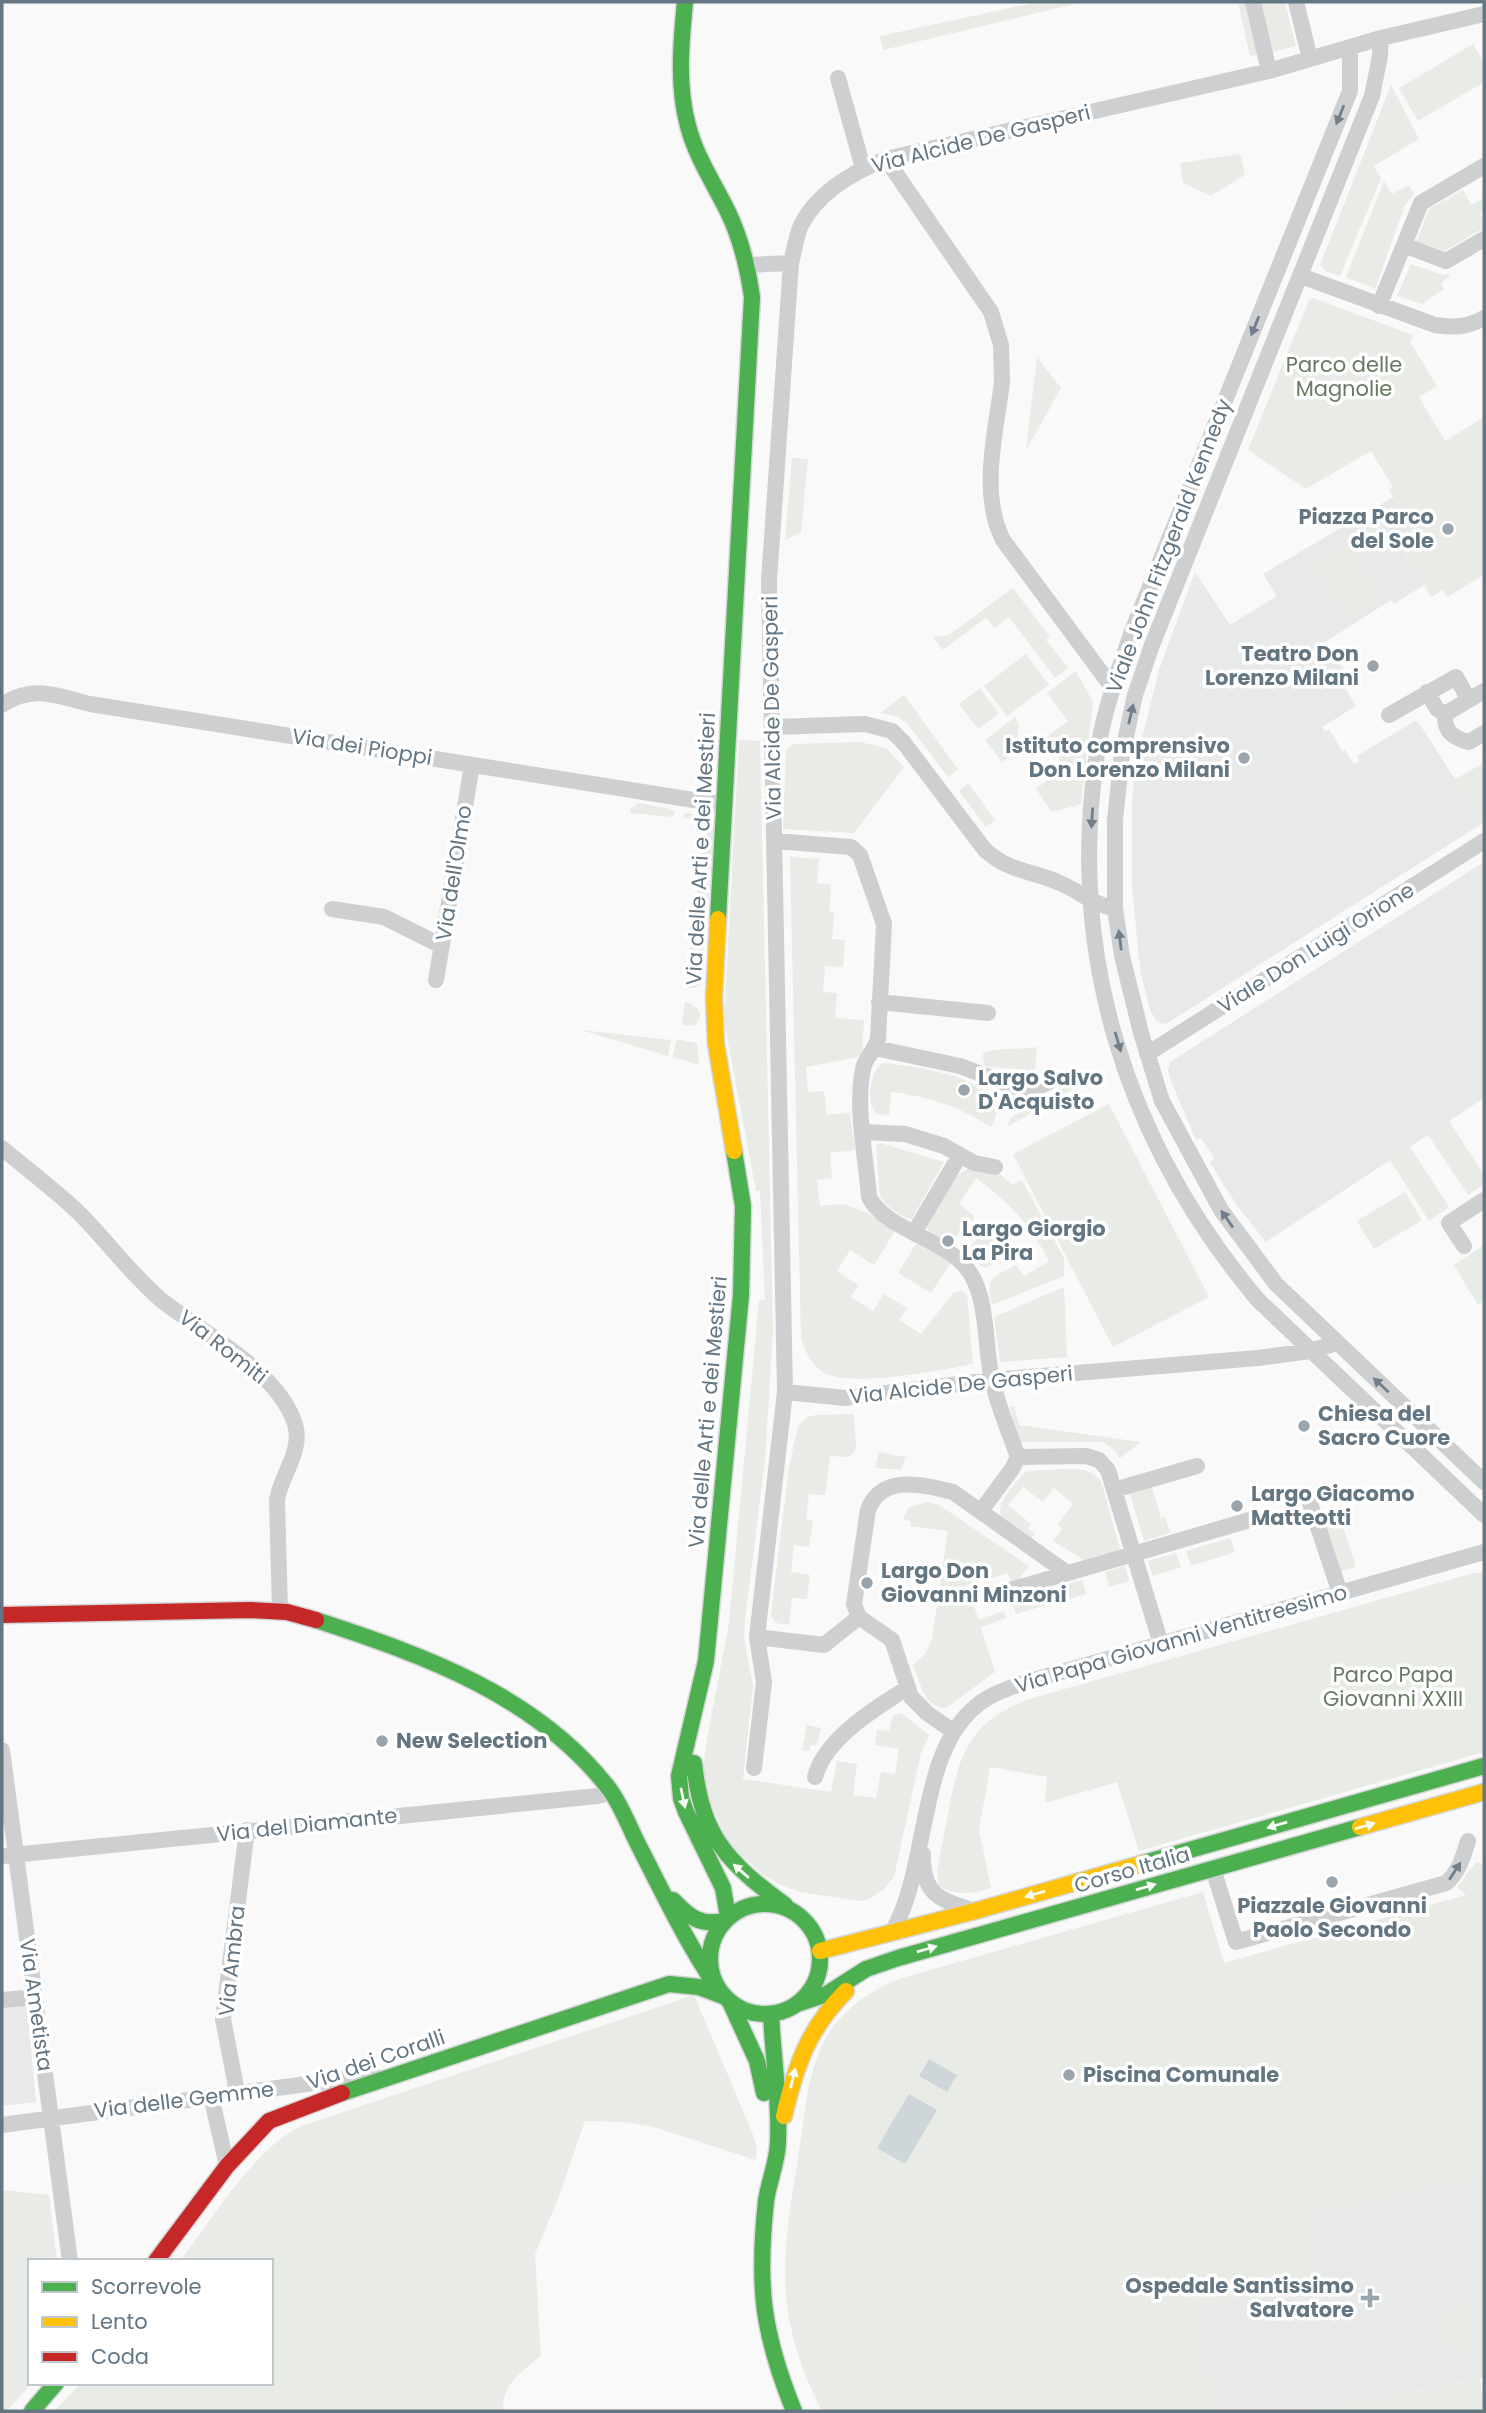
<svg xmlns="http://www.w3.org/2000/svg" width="1486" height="2413" viewBox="0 0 1486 2413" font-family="Poppins,sans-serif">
<rect width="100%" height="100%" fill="#f9f9f9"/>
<path fill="#e8e9e9" d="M1393,497l24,41 -15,10 22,37 -30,19 -3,-4 -69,44 11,21 6,-3 13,21 -7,5 11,18 -34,21 3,5 4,-3 13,22 3,-1 9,14 5,-3 -2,-5 58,-35 4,2 64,100 -317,201 -9,-2 -7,-12 -9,-36 -4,-36 -5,-53v-86l3,-32 24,-97 36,-98 35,53 47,-29 -14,-22z
M1484,862v236l-218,144 -28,-35 -28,-44 4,-5 -13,-20 -5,2 -25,-59 -3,-10 2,-9z
M27,2005l9,97 -34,4v-98z
M1484,2177v201l-178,33h-91l-20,-103 123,-21 -14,-72z"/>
<path fill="#e8ebe6" d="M1038,2h45l-200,48 -3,-14z
M1238,2h10l12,52 -10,2z
M1259,2h26l11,44 -24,6z
M1473,44l11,19v19l-66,39 -19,-33z
M1391,85l28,54 -45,27 7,12 -41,98 -13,-4 -7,-7z
M1240,154l5,21 -34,21 -28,-13 -3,-20z
M1384,181l8,13 17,-9 5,9 -9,11 -30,84 -29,-12z
M1463,190l8,15 13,-7v13l-4,3 4,6v8l-40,23 -27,-10 12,-32z
M1411,264l32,11 8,-1 -10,10 3,5 -22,15 -25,-8z
M1313,298l100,37 -3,7 27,44 -18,11 26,44 39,-24v158l-37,22 -4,-7 -12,7 -29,-50 15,-10 -28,-47 4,-3 -22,-36 -65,38 -58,-39 61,-150z
M1037,357l24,31 -35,62z
M792,458l16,1 -7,73 -16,8z
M1347,543l35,58 -35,20 -34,-57z
M1013,588l37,49 -4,3 22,28 -13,10 -46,-61 -15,11 -8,-10 -43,32 -10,-13 16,-2z
M1026,654l23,31 -42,31 -23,-30z
M1076,671l17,31 -12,102 -29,8 -16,-23 29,-22 -21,-28 24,-18 -21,-28z
M980,688l19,26 -21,15 -19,-25z
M904,695l54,74 -10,8 -41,-54 -11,-7 -16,-3z
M1015,717l4,7 -3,28 -14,10 -17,-22z
M739,740l21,1 13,588 -8,131 -20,160 -1,18 9,48 -10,93 88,13 6,-31 20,3 -4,31 23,3 5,-26 14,2 4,-25 -24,-4 2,-15 12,1 4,-16 8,-2 28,22 -8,18 -27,124 -11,13 -16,10 -8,1 -59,-9 -19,-7 -19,-11 -28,-25 -11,-17 -17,-41 -3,-21 4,-31 22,-116 30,-322 6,-1 -5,-109h-4l-32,-171z
M860,742l26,6 18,19 -50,66 -71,-4 3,-79 7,-6z
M1482,764l2,3 -1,56 -28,-44z
M968,783l27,37 -9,7 -27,-36z
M638,803l33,6 4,3 -2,5 -43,-4 1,-5z
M687,813l24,4 3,3 -8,115 -13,-1 12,-114 -21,-2v-4z
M790,857l29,2 -2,24 14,2 -2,27h5l-2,27 13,1 -2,27 -18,-1 -2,26 14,1 -2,25 29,2 -2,32 -3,5 -53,10 2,25 16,-1 3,24 23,-2 5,37 -25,3 2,25 -15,2 3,26 24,-2 25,10 26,17 -21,34 -24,-15 -13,21 21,14 -7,12 22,14 11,-17 23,14 -8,12 22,14 32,-41 8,-2 6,3 6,70c-31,6 -130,26 -153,6 -11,-9 -15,-20 -19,-32z
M691,943l13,1 -2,40 -8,4h-8z
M685,1002c13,3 21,13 9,24l-12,-1z
M581,1030l90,10 -3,16z
M680,1040l17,3 2,22 -26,-8 3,-16z
M1037,1047l-2,24 -51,-5 -1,-13c18,-6 35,-3 54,-6z
M882,1063c27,2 107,13 114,43 2,8 -2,15 -5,21 -30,-20 -64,-31 -100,-35l-2,23 -12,-1c-12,-11 -7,-42 5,-51z
M1076,1081l2,5 -71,41 3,-9z
M1109,1104l100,193 -96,50 -100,-193z
M1449,1121l35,54v9l-16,11 -40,-60z
M880,1143l64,19 -32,57c-11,-2 -25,-12 -32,-22l-4,-52z
M1410,1147l39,60 -20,14 -39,-61z
M968,1169l32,5 12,11 10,-5 42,78v18l-72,29c-6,-30 -1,-26 24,-40l8,11 25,-15c-18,-35 -41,-60 -73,-83l-17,26 16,13 -26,26 -19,-9 -3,-6c10,-18 22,-51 41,-59z
M1405,1192l17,28 -48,29 -17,-28z
M986,1230l24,24 -25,14 -22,-15z
M916,1244l26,13 8,7 -19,29 -33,-20z
M1484,1245v56l-6,4 -24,-40z
M1064,1287l3,70 -67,5 -6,-45z
M1014,1406l5,19 122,17 -21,16 -7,-9 -10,-7h-84l-9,-35z
M854,1414l2,33 -4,8 -6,2 -16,-1 -5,39 -16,-1 -3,25 7,1 -4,27 -15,-2 -3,27 19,3 -3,24 -15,-1 -3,27 -13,-2 -5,-8 5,-43 13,-105 9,-41 9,-9 9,-2z
M879,1452l27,5 -5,13 -26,-2z
M1038,1470c19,0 51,-7 63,11l19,68 -36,11 -31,-19 9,-12 -5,-4 16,-21 -19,-16 -11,14 -20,-15 -15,18 23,19 -3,5 7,4 -4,6 -30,-22c-6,-15 15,-33 24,-45z
M1152,1487l9,31 4,-1 5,16 -26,8 -14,-47z
M927,1502l12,3 90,61 -10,13 -8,2 -3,-8 -42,12 13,35 25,-9 2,7 -25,9 14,45 -49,36c-22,0 -26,-26 -33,-43l12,-11 7,-15 16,-108 -38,-5 1,-5 -8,-2 5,-11z
M1338,1511l18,56 -16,5 -18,-56z
M1230,1538l5,14 -44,14 -5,-15z
M1176,1553l5,14 -28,9 -5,-15z
M1125,1566l4,15 -20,6 -4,-15z
M1484,1572v180l-345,99 -22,-69 -72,21 2,-26 -57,-10 -11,63 12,58c-18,6 -35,8 -52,-2l-2,-14c4,-23 9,-46 13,-69 11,-55 22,-80 76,-103l444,-126z
M1082,1580l4,14 -28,9 -5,-15z
M1043,1590l4,15 -31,9 -5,-14z
M807,1725l14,3 -4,17h-6l-2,6 -7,-1z
M1476,1862l8,2v313l-180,38 14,72 -122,21 19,103h-393c-18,-35 -33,-76 -36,-116 -4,-48 6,-97 13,-143 6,-38 8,-80 27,-114 16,-28 44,-47 73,-59l304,-87 21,71 242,-68 -9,-8z
M694,1995l58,137 5,15 -1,13 -102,-33 -30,-5 -39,-1 -27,78 -23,55 6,102c-18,15 -38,27 -38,52l4,3h-453l27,-28h190v-122h-91c33,-43 73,-111 121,-135z
M2,2190l47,5 8,66h-27v122h2l-25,28h-5z
M1468,2304l-2,15 6,33 -35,-6 6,-37z
M1480,2379l4,32h-178z"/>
<path fill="#ced6d9" d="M929,2059l28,16 -10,17 -28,-16z
M909,2094l28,16 -32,54 -28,-16z"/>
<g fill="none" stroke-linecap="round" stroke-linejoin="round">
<g stroke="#d5d6d7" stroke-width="19">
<path id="fast" d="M685,2c-4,41 -8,83 3,124 8,31 27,59 41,88 12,26 19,54 23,83l-34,622
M316,1620c107,35 223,76 294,170 13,18 21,42 32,62 23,45 45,91 74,134
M694,1763c8,74 33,99 91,142
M1144,1863l340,-97
M673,1900c16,17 27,26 51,21
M710 1959a55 55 0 1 1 110 0a55 55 0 1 1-110 0Z
M728,1917l-5,-29 -37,-76 -5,-14 -2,-22 27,-115 35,-366 2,-89 -9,-55
M730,2002l27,59 7,32
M797,2004l30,-10 39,-25 32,-11 462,-131
M771,2014c2,43 9,86 7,129 -1,20 -9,38 -12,58 -9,84 -4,131 28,210
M342,2093l327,-109 30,3 24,9
M32,2411l24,-28"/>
</g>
<g stroke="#d5d6d7" stroke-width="19">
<path id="slow" d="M718,919l-4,79 2,46 18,107
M1360,1827l124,-35
M820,1951l155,-40 169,-48
M784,2116c12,-51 24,-87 62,-125"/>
</g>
<g stroke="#d5d6d7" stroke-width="19">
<path id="jam" d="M2,1615l248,-5 37,2 29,8
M156,2261l71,-95 42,-45 73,-28"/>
</g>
<path stroke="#cecfd0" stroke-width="16" d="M1253,2l16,69
M1296,2l14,57
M1381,38l-1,18 -8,40 -220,549 -17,50 -13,59 -7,66v88l7,48 19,77 21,68 59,109 55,74 208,198
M1350,48v43l-218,540c-13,38 -27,76 -34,117 -33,203 28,395 160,552l226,215
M838,78l25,90
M886,159l105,153 10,33 1,37c-6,51 -23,110 1,158l109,147
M1404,245l42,16 38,-22
M748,265l43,-2
M1301,276l134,49c20,3 32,2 49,-7
M1379,306l42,-103 63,-37
M1427,692l10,17 8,5c-1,18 8,24 24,28l15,-9
M2,705c31,-21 55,-9 88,-1l635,101
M1445,714l39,-23
M1389,715l67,-38 13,23
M773,727l92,-3 27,7 12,12 81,107c26,23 46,20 75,33 19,8 35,23 55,25
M775,841l76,6 9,8 24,69 -6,115c-3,11 -13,19 -15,30 -8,38 3,88 6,128 15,31 72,42 96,69 24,27 19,79 27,114 6,26 17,52 26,77l68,-1 13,4 9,10 53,174
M332,909l52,8 58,29
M436,980l36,-215
M879,1002l109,11
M875,1048l85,18 58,22h18l15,-7
M1147,1054l337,-213
M864,1132l41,2 39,12 30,17 21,4
M2,1148c26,22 53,42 77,65 28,28 51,60 81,86 43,35 117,70 135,125 8,26 -13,50 -18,75l3,112
M914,1233l46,-78
M1464,1246l-15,-23 35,-23
M1337,1343l-27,8 -52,7 -266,22 -147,18 -60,-6 -16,-811 22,-318c3,-12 5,-26 10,-38 17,-33 52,-53 85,-66l383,-88 112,-33 103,-24
M1114,1490l83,-24
M1310,1503l30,90
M981,1511l31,-42 6,-12
M986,1597l267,-78
M757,1637l67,8 35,-28
M954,1732l-27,-19 -16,-16 -19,-57 -33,-23 -5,-13 14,-94c13,-36 55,-26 85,-18l114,81
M2,1750l68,511
M754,1768l10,-86 -7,-45 28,-245
M815,1777c2,-7 5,-14 9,-20 19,-30 55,-50 84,-70
M923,1854c-1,41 17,46 52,57
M2,1856l596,-60 13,-4
M1213,1869l23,73 210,-59c13,-11 17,-26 22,-42
M892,1932c38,-65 25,-176 83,-225 13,-12 32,-18 48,-24l461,-131
M2,2000l33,-3
M237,2092l-14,-73 24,-189
M211,2096l16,70
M2,2125l372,-50"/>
<use href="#fast" stroke="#4caf50" stroke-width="16"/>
<use href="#slow" stroke="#ffc107" stroke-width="16"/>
<use href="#jam" stroke="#c62828" stroke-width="16"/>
</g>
<defs><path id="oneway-solid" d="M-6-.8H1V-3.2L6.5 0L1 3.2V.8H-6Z" transform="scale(1.75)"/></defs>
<g fill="#707f8b">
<use href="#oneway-solid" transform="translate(1340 115) rotate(112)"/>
<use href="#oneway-solid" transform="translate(1255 326) rotate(112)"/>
<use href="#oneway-solid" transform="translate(1131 714) rotate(-77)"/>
<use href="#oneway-solid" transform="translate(1092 818) rotate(94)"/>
<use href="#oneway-solid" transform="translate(1120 940) rotate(-97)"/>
<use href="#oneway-solid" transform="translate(1118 1042) rotate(74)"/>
<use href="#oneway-solid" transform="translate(1227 1219) rotate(-125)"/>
<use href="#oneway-solid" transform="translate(1381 1385) rotate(-137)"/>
<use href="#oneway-solid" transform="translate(1455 1871) rotate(-57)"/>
</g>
<g fill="#f6fbf6">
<use href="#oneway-solid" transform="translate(683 1798) rotate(78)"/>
<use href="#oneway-solid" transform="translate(1277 1825) rotate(164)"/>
<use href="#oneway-solid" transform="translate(1365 1826) rotate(-16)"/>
<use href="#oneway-solid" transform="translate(741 1871) rotate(-139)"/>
<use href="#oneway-solid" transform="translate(1146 1887) rotate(-16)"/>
<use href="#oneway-solid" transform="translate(1035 1894) rotate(164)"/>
<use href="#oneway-solid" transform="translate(927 1949) rotate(-16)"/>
<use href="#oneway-solid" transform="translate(793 2078) rotate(-77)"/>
</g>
<g fill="#99a4ac" stroke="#fff" stroke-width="2.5">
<circle cx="1448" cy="529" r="7"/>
<circle cx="1373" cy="666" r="7"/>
<circle cx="1244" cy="758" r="7"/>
<circle cx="964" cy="1090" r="7"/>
<circle cx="948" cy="1241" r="7"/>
<circle cx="1304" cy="1426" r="7"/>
<circle cx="1237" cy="1506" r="7"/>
<circle cx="867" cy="1583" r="7"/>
<circle cx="382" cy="1741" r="7"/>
<circle cx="1332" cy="1882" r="7"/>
<circle cx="1069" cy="2075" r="7"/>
<path d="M1366.5 2287.5h7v7h7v7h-7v7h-7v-7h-7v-7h7z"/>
</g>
<g text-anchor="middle" stroke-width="7" stroke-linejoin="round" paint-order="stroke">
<g font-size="21" fill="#657683" stroke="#fff">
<text transform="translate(981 139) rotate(-14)" y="7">Via Alcide De Gasperi</text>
<text transform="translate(1169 546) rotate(-69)" y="7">Viale John Fitzgerald Kennedy</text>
<text transform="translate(772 708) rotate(-91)" y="7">Via Alcide De Gasperi</text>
<text transform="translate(362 747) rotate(9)" y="7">Via dei Pioppi</text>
<text transform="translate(701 849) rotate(-87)" y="7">Via delle Arti e dei Mestieri</text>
<text transform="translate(454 873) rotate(-81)" y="7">Via dell'Olmo</text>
<text transform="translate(1316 948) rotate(-32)" y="7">Viale Don Luigi Orione</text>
<text transform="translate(223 1347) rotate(38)" y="7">Via Romiti</text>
<text transform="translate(961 1385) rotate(-6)" y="7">Via Alcide De Gasperi</text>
<text transform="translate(708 1412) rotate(-85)" y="7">Via delle Arti e dei Mestieri</text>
<text transform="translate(1181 1639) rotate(-16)" y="7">Via Papa Giovanni Ventitreesimo</text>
<text transform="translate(307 1825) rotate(-6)" y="7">Via del Diamante</text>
<text transform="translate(1132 1870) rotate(-16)" y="7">Corso Italia</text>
<text transform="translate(232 1961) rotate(-84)" y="7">Via Ambra</text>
<text transform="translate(36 2005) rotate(82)" y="7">Via Ametista</text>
<text transform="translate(376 2060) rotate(-19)" y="7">Via dei Coralli</text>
<text transform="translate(184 2100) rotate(-7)" y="7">Via delle Gemme</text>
</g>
<g font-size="21" fill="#687a64" stroke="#fff">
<text x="1344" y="372">Parco delle<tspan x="1344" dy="24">Magnolie</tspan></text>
<text x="1393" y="1682">Parco Papa<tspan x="1393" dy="24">Giovanni XXIII</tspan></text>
</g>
<g font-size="21" font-weight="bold" fill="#657683" stroke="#fff" text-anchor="start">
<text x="1434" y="524" text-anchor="end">Piazza Parco<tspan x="1434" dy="24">del Sole</tspan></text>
<text x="1359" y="661" text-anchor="end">Teatro Don<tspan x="1359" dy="24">Lorenzo Milani</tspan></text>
<text x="1230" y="753" text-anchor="end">Istituto comprensivo<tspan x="1230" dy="24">Don Lorenzo Milani</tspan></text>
<text x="978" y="1085">Largo Salvo<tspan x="978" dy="24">D'Acquisto</tspan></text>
<text x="962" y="1236">Largo Giorgio<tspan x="962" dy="24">La Pira</tspan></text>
<text x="1318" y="1421">Chiesa del<tspan x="1318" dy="24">Sacro Cuore</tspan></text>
<text x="1251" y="1501">Largo Giacomo<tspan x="1251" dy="24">Matteotti</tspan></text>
<text x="881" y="1578">Largo Don<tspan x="881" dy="24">Giovanni Minzoni</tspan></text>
<text x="396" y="1748">New Selection</text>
<text x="1332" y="1913" text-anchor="middle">Piazzale Giovanni<tspan x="1332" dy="24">Paolo Secondo</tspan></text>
<text x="1083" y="2082">Piscina Comunale</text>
<text x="1354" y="2293" text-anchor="end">Ospedale Santissimo<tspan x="1354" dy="24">Salvatore</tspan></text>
</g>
</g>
<rect width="1486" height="2413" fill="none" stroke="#657683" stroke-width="7"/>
<rect x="28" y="2259" width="245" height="126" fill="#ffffff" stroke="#c1c8cd" stroke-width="2"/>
<rect x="42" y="2282" width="35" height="10" fill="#4caf50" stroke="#c1c8cd" stroke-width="2"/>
<text x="91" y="2294" font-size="21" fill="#657683">Scorrevole</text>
<rect x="42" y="2317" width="35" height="10" fill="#ffc107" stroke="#c1c8cd" stroke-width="2"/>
<text x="91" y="2329" font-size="21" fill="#657683">Lento</text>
<rect x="42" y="2352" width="35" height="10" fill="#c62828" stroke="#c1c8cd" stroke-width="2"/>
<text x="91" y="2364" font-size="21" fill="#657683">Coda</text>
</svg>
